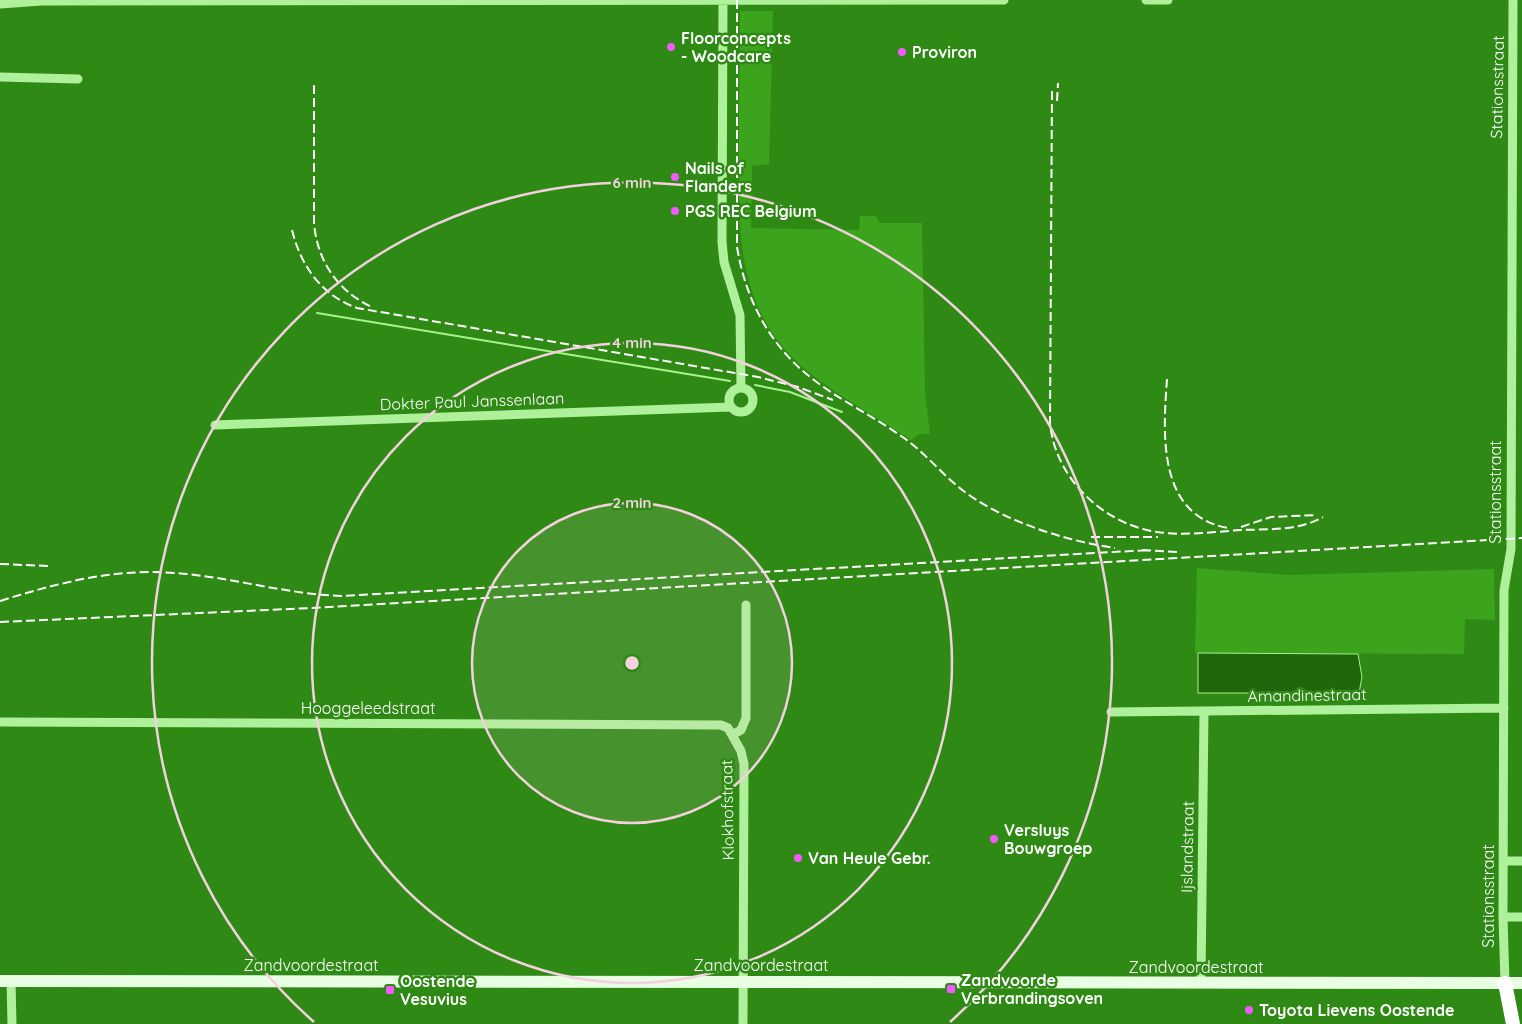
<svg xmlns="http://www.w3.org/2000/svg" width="1522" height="1024" viewBox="0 0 1522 1024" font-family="Quicksand,sans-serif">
<rect width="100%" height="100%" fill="#2e8a14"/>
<path fill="#3ca41c" d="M740,11h33l-4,153 -17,2 -1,62 108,2 1,-14h16l4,7h42l3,169 5,42h-10l-9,6c-38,-26 -82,-48 -116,-80 -61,-58 -57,-143 -56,-220 0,-43 1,-86 1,-129z
M1197,568l92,7 205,-6 1,51 -30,-1 -1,35 -269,-1z"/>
<path fill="#20660c" stroke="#a7f38c" d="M1198,653l160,1 4,23 -3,16h-161z"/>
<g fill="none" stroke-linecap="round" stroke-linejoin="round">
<path stroke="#a7f38c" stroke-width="2" d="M317,313l413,68
M755,385l35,7 52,20"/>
<path stroke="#aff09a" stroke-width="9" d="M723,0l-1,242 2,20 16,53 1,73
M1146,0h22
M0,4l42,-3 962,-1
M0,77l78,2
M729 400a12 12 0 1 1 24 0a12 12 0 1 1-24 0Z
M215,425l516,-18
M1111,712l393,-4
M0,722l721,3 7,3 4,7
M1503,861h19
M1503,917h19
M11,981l1,43
M1201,983l3,-272
M1505,983l-2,-66 1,-327 7,-41 2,-549
M743,1024l1,-260 -3,-13 -9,-16 9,-5 5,-12v-113"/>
<path stroke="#e8ffe3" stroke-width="12" d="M0,981l1522,2"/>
<path stroke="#fff" stroke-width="14" d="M1505,983l8,41"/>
<path stroke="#fff" stroke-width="2" stroke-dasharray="9 4" stroke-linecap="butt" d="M737,0v247c9,55 35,103 81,136 27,20 58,35 86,55 21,15 37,35 57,51 39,31 104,52 154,59
M314,85v138c3,37 23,68 58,84
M1052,91l-2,332c5,55 53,101 107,109 27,4 56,0 84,-2 27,-1 58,1 82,-13
M1057,101l1,-18
M292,230c9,36 29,65 65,78l401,69 40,10 35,13
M1167,379c-4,55 -10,136 61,149
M1241,527l30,-10 46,-2
M1091,537h67
M1142,550l35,2
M0,564l50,2
M0,601c58,-18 114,-33 175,-28 56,4 110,21 166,23l808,-46
M0,622l311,-14 1211,-70"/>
</g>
<circle cx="632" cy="663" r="160" fill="#f3d1de" fill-opacity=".12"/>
<g fill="none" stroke="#f3d1de" stroke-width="2.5">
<circle cx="632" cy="663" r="160"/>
<circle cx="632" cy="663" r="320"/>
<path d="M314 1022A480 480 0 1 1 950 1022"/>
</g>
<g fill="#f259ff" stroke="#2e8a14" stroke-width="2">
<circle cx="671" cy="47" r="5"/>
<circle cx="902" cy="52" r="5"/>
<circle cx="675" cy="177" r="5"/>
<circle cx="675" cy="211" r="5"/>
<circle cx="994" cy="839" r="5"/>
<circle cx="798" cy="858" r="5"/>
<rect x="946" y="984" width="10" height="10" rx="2.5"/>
<rect x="385" y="985" width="10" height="10" rx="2.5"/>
<circle cx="1249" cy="1010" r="5"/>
</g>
<g text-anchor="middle" stroke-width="5" stroke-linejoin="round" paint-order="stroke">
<g font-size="16" font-weight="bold" fill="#fff" stroke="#2e8a14" text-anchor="start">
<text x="681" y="44">Floorconcepts<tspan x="681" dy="18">- Woodcare</tspan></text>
<text x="912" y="58">Proviron</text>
<text x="685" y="174">Nails of<tspan x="685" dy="18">Flanders</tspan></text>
<text x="685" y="217">PGS REC Belgium</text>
<text x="1004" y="836">Versluys<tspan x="1004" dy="18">Bouwgroep</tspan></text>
<text x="808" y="864">Van Heule Gebr.</text>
<text x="961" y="986">Zandvoorde<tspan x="961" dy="18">Verbrandingsoven</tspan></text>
<text x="400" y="987">Oostende<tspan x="400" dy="18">Vesuvius</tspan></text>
<text x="1259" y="1016">Toyota Lievens Oostende</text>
</g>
<g font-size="16" fill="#fff" stroke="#2e8a14">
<text transform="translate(1497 87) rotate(-89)" y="6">Stationsstraat</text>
<text transform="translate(472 401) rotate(-2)" y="6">Dokter Paul Janssenlaan</text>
<text transform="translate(1495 492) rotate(-90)" y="6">Stationsstraat</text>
<text transform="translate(1307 695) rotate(-1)" y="6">Amandinestraat</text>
<text x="368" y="714">Hooggeleedstraat</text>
<text transform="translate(727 810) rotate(-91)" y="6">Klokhofstraat</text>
<text transform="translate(1187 847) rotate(-89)" y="6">Ijslandstraat</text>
<text transform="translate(1488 896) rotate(-90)" y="6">Stationsstraat</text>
<text x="311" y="971">Zandvoordestraat</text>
<text x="761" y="971">Zandvoordestraat</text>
<text x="1196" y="973">Zandvoordestraat</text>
</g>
</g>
<circle cx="632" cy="663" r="8" fill="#f3d1de" stroke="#2e8a14" stroke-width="2.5"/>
<g font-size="15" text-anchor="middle" font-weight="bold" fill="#f3d1de" stroke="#2e8a14" stroke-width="5" stroke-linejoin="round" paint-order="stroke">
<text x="632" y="188">6 min</text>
<text x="632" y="348">4 min</text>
<text x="632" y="508">2 min</text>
</g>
</svg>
